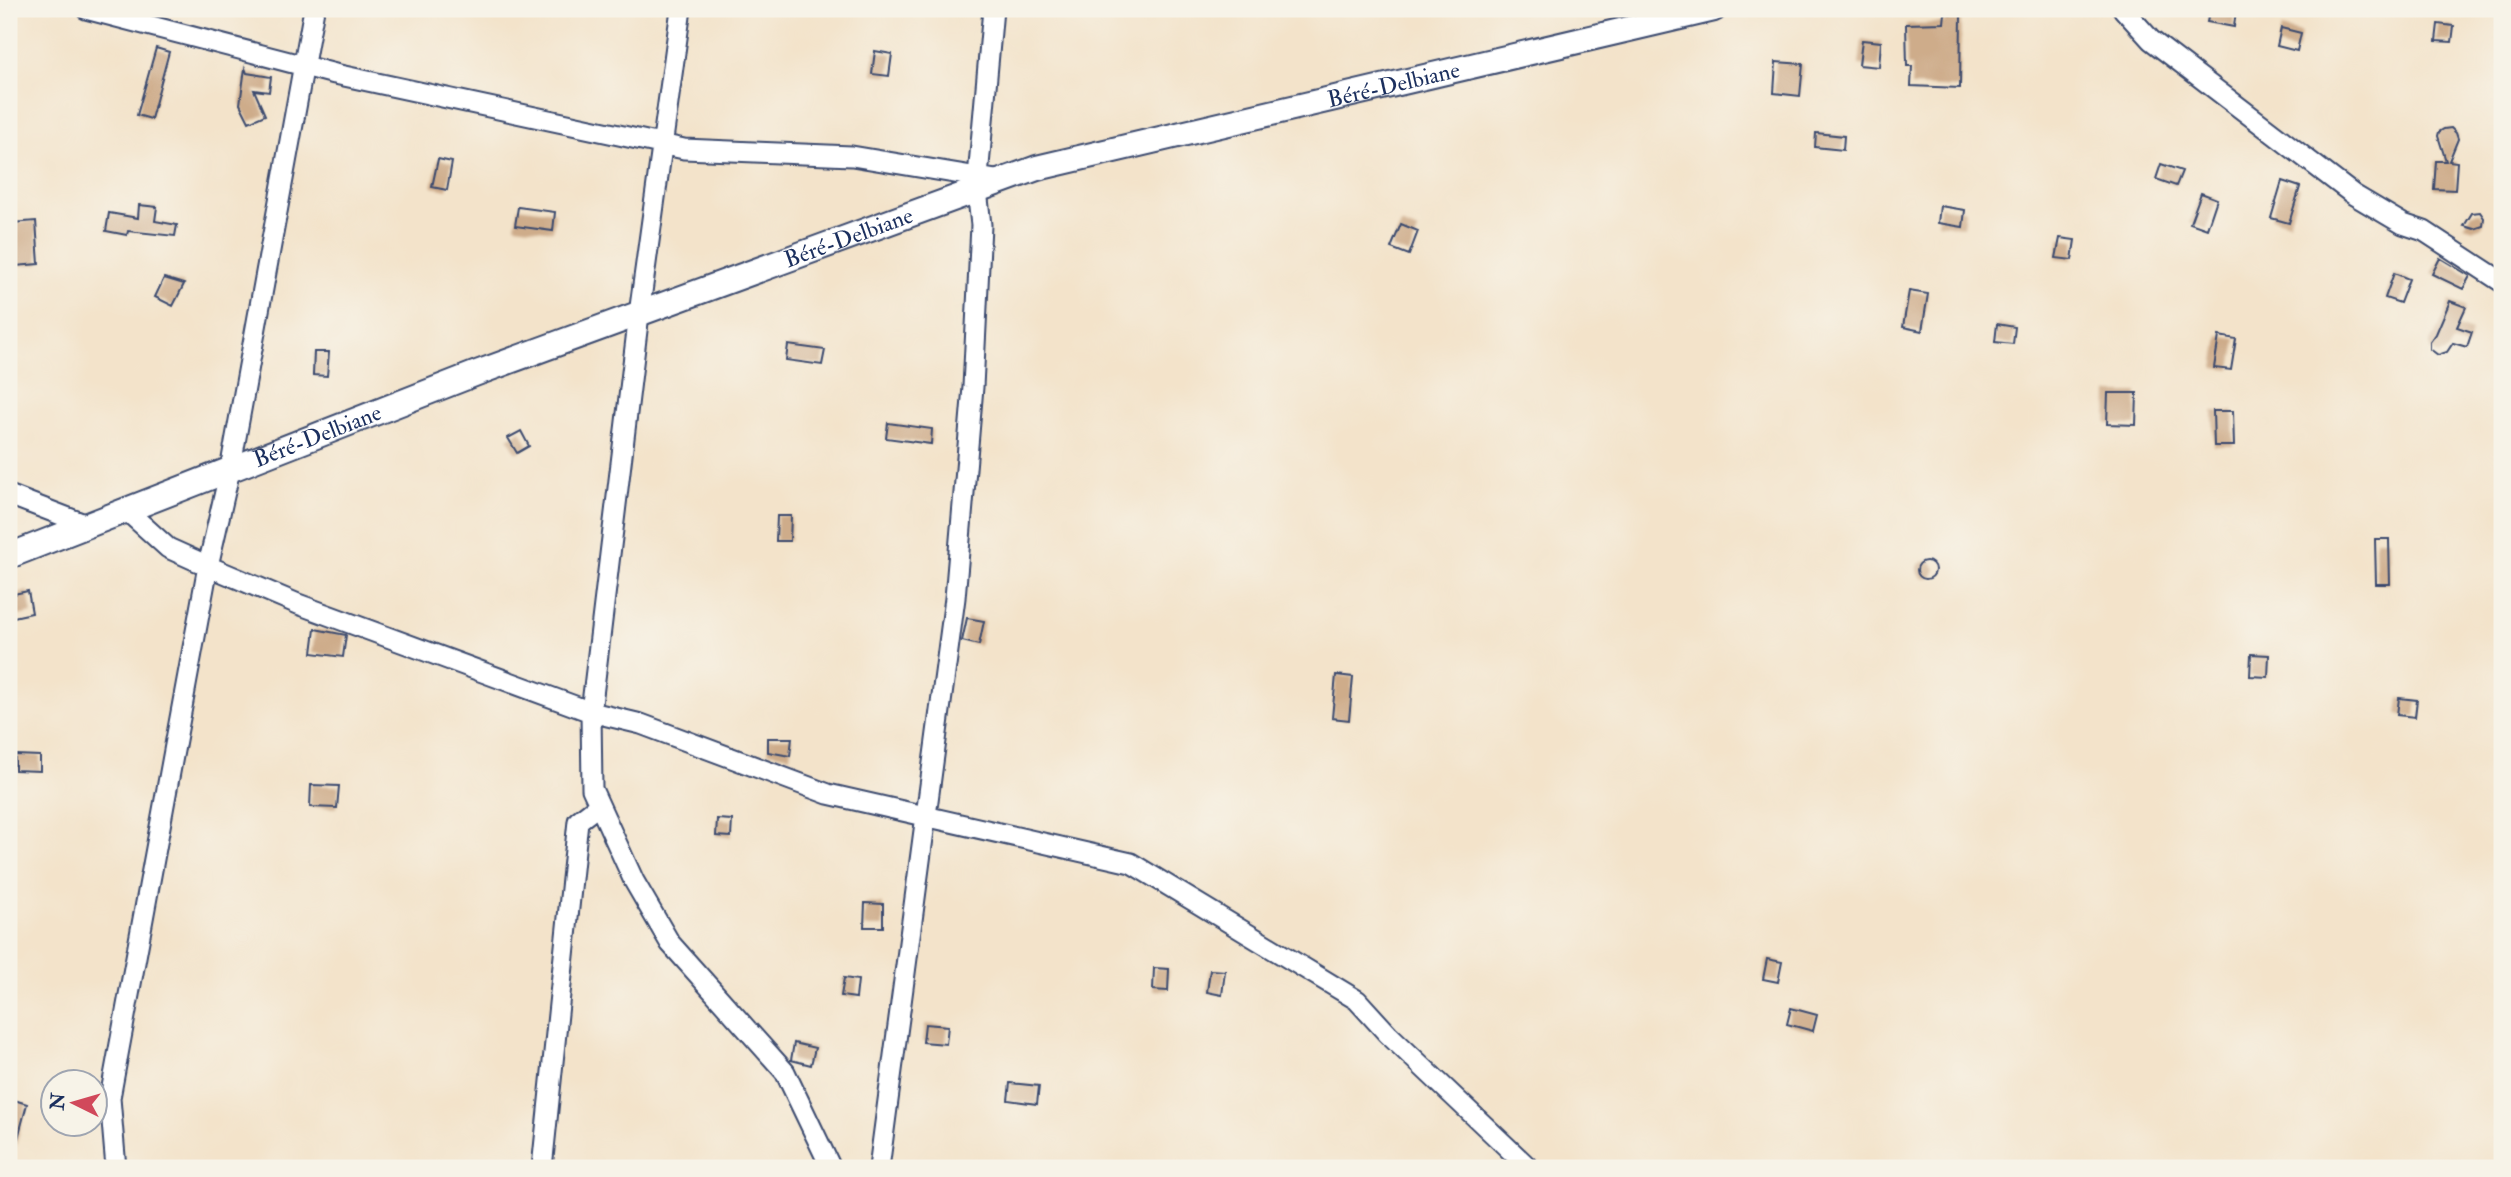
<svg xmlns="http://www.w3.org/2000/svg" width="2511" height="1177" viewBox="0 0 2511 1177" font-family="'IM FELL Double Pica',serif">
<rect width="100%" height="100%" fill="#f7f3e8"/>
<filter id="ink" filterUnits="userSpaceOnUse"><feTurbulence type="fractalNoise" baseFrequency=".0143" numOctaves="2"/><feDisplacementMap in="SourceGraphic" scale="14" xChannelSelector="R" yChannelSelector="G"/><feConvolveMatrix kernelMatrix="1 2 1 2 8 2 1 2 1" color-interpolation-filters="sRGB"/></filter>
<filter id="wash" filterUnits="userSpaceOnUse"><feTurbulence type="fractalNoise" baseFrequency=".00686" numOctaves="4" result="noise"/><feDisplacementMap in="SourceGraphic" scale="28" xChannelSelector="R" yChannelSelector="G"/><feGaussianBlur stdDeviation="1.57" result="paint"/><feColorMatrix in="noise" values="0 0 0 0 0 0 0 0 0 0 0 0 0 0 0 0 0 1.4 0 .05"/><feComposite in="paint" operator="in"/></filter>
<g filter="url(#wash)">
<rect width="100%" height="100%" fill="#f3e3ca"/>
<g id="blocks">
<path fill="#ceac8a" d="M2210,9l26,1 -2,17 -27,-5z
M1945,13l16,1 -1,74 -49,-2 1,-20h-5l-1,-42 38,-1z
M2438,24l16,2 -2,16 -16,-1z
M2281,28l20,5 -4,18 -20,-5z
M1862,40l19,2 -2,25 -20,-2z
M156,48l13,4 -18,67 -14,-4z
M875,51l17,3 -3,22 -17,-2z
M1776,62l27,2 -3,32 -26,-3z
M245,68l2,5 24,4 -2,15 -15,-2 11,25 -16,7 -9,-18z
M2451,128l5,5 2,6 -9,22 8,1 -2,28 -21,-1 2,-28h10l-8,-25 1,-4 5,-3z
M1816,133l28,3 -1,14 -28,-3z
M438,159l14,3 -5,28 -15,-3z
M2161,164l21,7 -6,15 -20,-7z
M2282,181l18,6 -11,36 -18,-5z
M2201,193l16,6 -10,30 -17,-6z
M139,205l18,2 -2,14 22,4 -2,11 -47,-5 -1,4 -21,-4 3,-18 29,5z
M1940,206l25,4 -2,17 -25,-4z
M518,207l37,5 -2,19 -38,-5z
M2480,212l4,6 -1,8 -9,3 -10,-3 8,-13z
M36,221l3,43 -24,2 -3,-43z
M1401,224l17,7 -9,24 -18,-7z
M2060,238l15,2 -3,20 -16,-2z
M2440,258l30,18 -7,13 -31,-15z
M2394,273l15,6 -9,24 -15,-5z
M164,278l20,6 -11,22 -18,-9z
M1909,291l19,3 -6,37 -19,-4z
M2450,301l16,6 -9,20 15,5 -5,15 -14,-4 -6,9 -9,3 -8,-6v-7l6,-8z
M1997,324l18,3 -2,17 -18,-2z
M2219,336l17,3 -5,31 -17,-2z
M788,345l37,5 -3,15 -36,-5z
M314,352h15l-2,24 -14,-1z
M2108,393h29l-1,32 -29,-1z
M2213,411h20l1,35h-20z
M888,423l44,6 -1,15 -45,-6z
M521,431l8,15 -12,7 -9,-15z
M777,516h14l-1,25h-14z
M2375,539h14l1,45h-14z
M1917 570a9 9 0 1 1 18 0a9 9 0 1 1-18 0Z
M28,591l4,22 -23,5v-23z
M967,618l17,3 -5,24 -17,-4z
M315,629l31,6 -3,22 -31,-4z
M2251,654l18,1 -1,22 -18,-1z
M1336,675l17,2 -4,43 -17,-2z
M2399,698l18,2 -2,17 -18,-2z
M768,738h24l-2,18 -22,-4z
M15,755l25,1v15l-25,-1z
M311,785l28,1 -2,22 -27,-1z
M717,819l15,1 -1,17 -15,-1z
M865,903l18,1v23h-19z
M1767,959l15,3 -4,20 -15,-3z
M1154,968l15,1 -1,22 -15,-1z
M1210,970l15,1 -3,24 -15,-3z
M844,978l14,2 -2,18 -15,-2z
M1791,1008l26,7 -4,16 -26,-7z
M925,1024l23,2 -2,18 -23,-2z
M794,1043l21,5 -4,17 -20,-5z
M1010,1083l29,3 -2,18 -29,-4z
M11,1099l16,5 -13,49 -5,-1v-44z"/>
</g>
</g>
<g filter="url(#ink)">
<use href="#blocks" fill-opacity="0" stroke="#3b4a6e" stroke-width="2"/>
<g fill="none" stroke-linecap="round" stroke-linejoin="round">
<g stroke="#3b4a6e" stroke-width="23">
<path id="minor" d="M86,9l249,65 349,75 168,7 150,25
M681,9l-42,305 -48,398 1,77 42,92 36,62 115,129 46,96
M2123,9l28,31 203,155 49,29 21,7 78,51
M978,177l15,-168
M9,495l78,30
M126,510l42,38 40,18 90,38 293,108 50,12 187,70 303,69 226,137 31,34 141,134
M116,1168l-6,-70 98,-532 22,-96 84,-461
M542,1168l36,-347 21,-16
M879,1168l76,-570 18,-211 8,-162 -4,-35"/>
</g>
<g stroke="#3b4a6e" stroke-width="28">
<g id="tertiary">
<path id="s1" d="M9,556l468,-183 560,-205 677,-159"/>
</g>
</g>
<use href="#minor" stroke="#fff" stroke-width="19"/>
<use href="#tertiary" stroke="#fff" stroke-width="24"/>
</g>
</g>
<g text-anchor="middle" stroke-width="6" stroke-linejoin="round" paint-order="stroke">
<g font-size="23" fill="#1b2f5e" stroke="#f7f3e8">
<text dy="8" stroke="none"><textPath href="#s1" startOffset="1465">Béré-Delbiane</textPath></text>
<text dy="8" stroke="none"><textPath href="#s1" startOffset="898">Béré-Delbiane</textPath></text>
<text dy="8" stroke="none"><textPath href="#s1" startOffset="331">Béré-Delbiane</textPath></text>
</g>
</g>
<rect width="2511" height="1177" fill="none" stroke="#f7f3e8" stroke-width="35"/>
<g transform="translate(74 1103) rotate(275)"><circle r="33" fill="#f7f3e8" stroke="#9fa5b1" stroke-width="2"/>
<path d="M0-5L12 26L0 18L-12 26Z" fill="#d1495b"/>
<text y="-10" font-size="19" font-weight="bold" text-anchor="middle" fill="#1b2f5e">N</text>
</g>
</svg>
